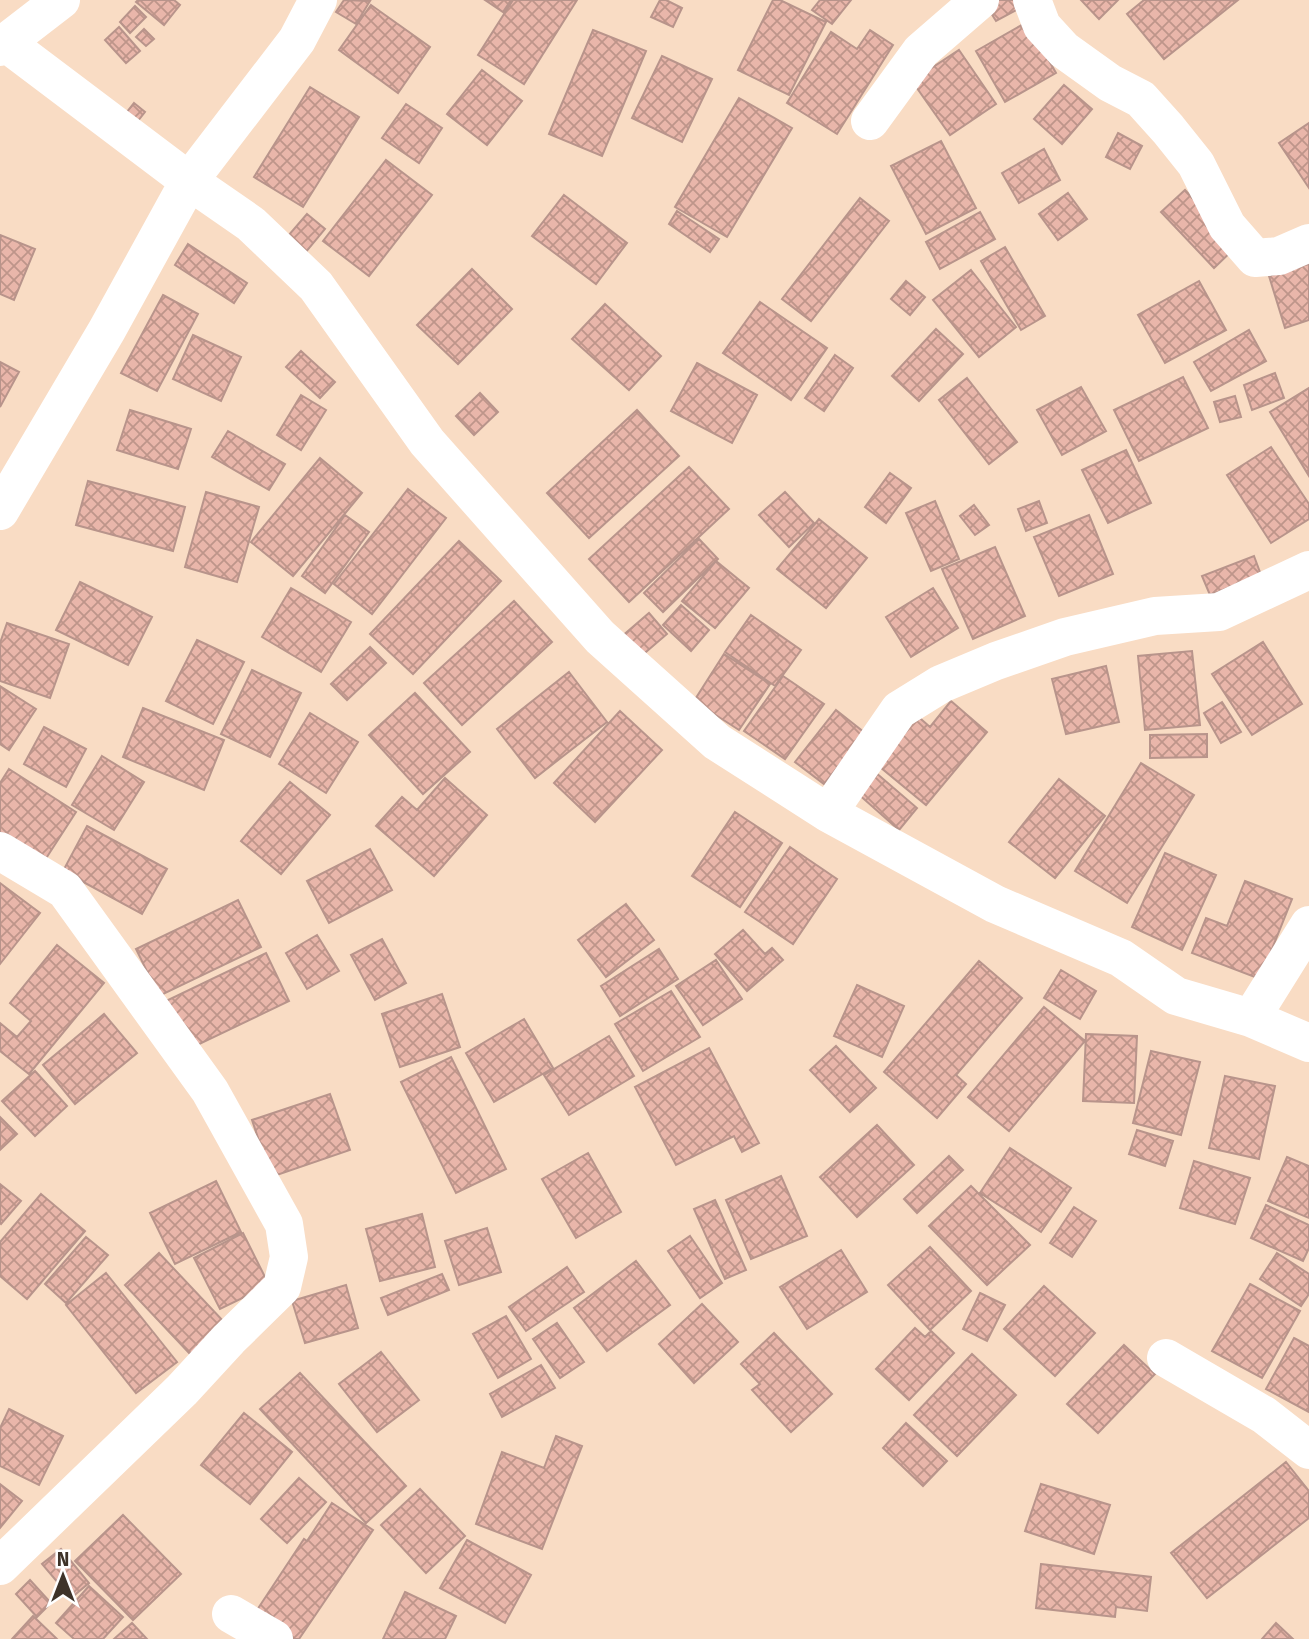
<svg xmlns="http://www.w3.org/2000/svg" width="1309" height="1639" viewBox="0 0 1309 1639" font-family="'Fira Sans',sans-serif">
<defs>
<pattern id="building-cross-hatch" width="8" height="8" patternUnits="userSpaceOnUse" patternTransform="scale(1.75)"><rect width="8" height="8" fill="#e9b6aa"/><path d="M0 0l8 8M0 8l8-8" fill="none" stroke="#be958a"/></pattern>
</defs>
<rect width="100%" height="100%" fill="#f9dcc4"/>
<path fill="url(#building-cross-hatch)" stroke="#b8948b" stroke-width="2" d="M138,0h36l6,5 -16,20 -28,-23z
M344,0l26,1 -14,23 -20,-12z
M485,0h26l-8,12z
M513,0h64l-53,84 -46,-29z
M660,0h6l16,8 -9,19 -22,-10z
M773,0h7l46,22 -37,73 -51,-25z
M820,0h31l-19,24 -20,-14z
M995,0h23l4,7 -26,14 -10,-16z
M1081,0h37l-19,19z
M1144,0h94l-74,59 -37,-45z
M371,5l59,42 -32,46 -59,-43z
M135,6l11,11 -16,16 -10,-11z
M1027,22l29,51 -51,29 -29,-51z
M119,27l21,24 -14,12 -21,-23z
M144,29l10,10 -8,7 -10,-9z
M593,30l53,21 -44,105 -53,-22z
M870,30l23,15 -56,89 -50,-31 44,-71 26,17z
M959,50l37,54 -46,31 -38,-54z
M662,56l50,23 -30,63 -50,-24z
M482,70l40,31 -35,44 -40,-31z
M1064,85l28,24 -30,35 -28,-25z
M310,87l49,30 -56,90 -49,-30z
M739,98l53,30 -65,109 -52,-30z
M134,103l11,9 -15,19 -11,-9z
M406,104l36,24 -23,35 -37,-25z
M1309,123v65l-30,-45z
M1118,133l24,13 -12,23 -24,-12z
M941,141l35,67 -50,26 -35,-68z
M1044,149l16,31 -41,23 -17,-30z
M386,160l46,35 -63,81 -46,-35z
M1185,190l52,56 -23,22 -53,-56z
M1068,193l19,26 -29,21 -19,-26z
M564,195l63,48 -31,41 -64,-48z
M860,198l29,23 -78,100 -29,-22z
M677,211l42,28 -9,13 -41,-28z
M980,212l15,27 -55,30 -14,-27z
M307,214l18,15 -25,30 -19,-15z
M0,235l35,14 -21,51 -14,-6z
M188,244l59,39 -13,20 -59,-38z
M1005,247l40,69 -24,14 -40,-69z
M1309,264v56l-24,8 -16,-52z
M472,269l40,40 -54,55 -41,-39z
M971,270l45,57 -37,30 -46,-57z
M906,281l19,16 -15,18 -19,-16z
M1199,281l27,49 -61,33 -27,-48z
M163,295l35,19 -41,77 -36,-18z
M760,302l67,46 -36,52 -68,-47z
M605,304l56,52 -32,34 -57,-51z
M936,329l27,25 -44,47 -27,-25z
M1249,330l17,31 -55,30 -17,-29z
M193,335l48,22 -20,44 -48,-22z
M301,351l34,31 -15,16 -34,-31z
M835,355l18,13 -29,43 -19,-13z
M0,362l19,10 -19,35z
M697,363l60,32 -25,48 -61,-32z
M1275,373l9,25 -32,12 -8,-25z
M1183,377l25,51 -69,33 -25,-51z
M967,378l50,64 -28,22 -50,-64z
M1081,387l25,44 -44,24 -25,-45z
M1309,388v88l-39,-64z
M480,393l18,19 -24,23 -18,-19z
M301,395l25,15 -25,40 -24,-15z
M1235,396l6,21 -21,5 -6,-20z
M130,410l61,19 -13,40 -61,-19z
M637,410l42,46 -90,82 -42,-45z
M228,431l57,33 -16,26 -57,-33z
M1271,447l38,57v15l-38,24 -44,-68z
M1126,450l25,53 -43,20 -26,-53z
M320,458l42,35 -69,83 -42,-34z
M689,467l40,42 -100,93 -40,-43z
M890,473l21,15 -25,35 -21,-16z
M88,481l97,26 -12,44 -97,-26z
M408,489l38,29 -74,96 -38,-30z
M206,492l53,15 -22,75 -52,-15z
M785,492l29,31 -25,24 -30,-32z
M935,501l24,58 -28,12 -25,-58z
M1039,501l8,22 -21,8 -8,-22z
M974,505l15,20 -14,10 -15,-19z
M345,515l24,17 -44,61 -23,-17z
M1089,515l24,59 -54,22 -25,-59z
M819,519l48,39 -41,50 -49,-39z
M699,539l19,20 -55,53 -19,-19z
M459,541l42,40 -88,93 -43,-40z
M995,547l30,69 -52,23 -31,-70z
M1254,556l7,19 -51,20 -8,-19z
M716,561l33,27 -34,40 -33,-27z
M80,582l72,35 -24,48 -72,-35z
M291,588l60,34 -30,50 -59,-35z
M933,588l25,40 -47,29 -25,-40z
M514,601l38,41 -90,83 -38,-42z
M681,605l28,25 -18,21 -28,-26z
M649,613l18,21 -27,23 -19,-20z
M751,615l50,35 -26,36 -50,-34z
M7,623l62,21 -19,54 -50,-17v-38z
M197,640l47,22 -31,62 -47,-23z
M1263,642l39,62 -50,31 -40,-61z
M370,647l16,16 -39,37 -16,-16z
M1192,651l8,74 -55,5 -7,-74z
M724,654l46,30 -31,46 -45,-29z
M1106,666l13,56 -53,12 -14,-55z
M252,670l49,23 -31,64 -49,-23z
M569,672l38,50 -72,56 -38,-49z
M783,676l41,28 -39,55 -41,-28z
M0,686l36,23 -27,41 -9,-6z
M415,693l55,59 -47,42 -54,-59z
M951,701l36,31 -61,73 -52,-43 40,-49 16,14z
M1222,702l19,30 -20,11 -17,-30z
M143,708l81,32 -20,50 -81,-33z
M836,710l29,23 -41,51 -29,-22z
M620,711l42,39 -67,72 -41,-39z
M310,713l48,29 -32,51 -47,-29z
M44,727l42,22 -20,38 -42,-23z
M1207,734v23l-57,1v-23z
M102,756l42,26 -30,48 -42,-25z
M1141,763l53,32 -67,108 -52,-32z
M9,769l67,43 -31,48 -45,-28v-49z
M875,772l42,36 -18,22 -42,-37z
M445,778l42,37 -53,61 -58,-50 26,-29 15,13z
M1059,779l46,37 -50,62 -46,-36z
M290,782l40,33 -49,59 -40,-33z
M735,812l47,31 -42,64 -48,-31z
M87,826l80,43 -25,45 -79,-43z
M790,847l47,32 -44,65 -48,-32z
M370,849l22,41 -63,33 -22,-42z
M1165,853l51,22 -34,75 -50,-23z
M1245,881l47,18 -32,80 -68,-26 14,-35 21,8z
M0,883l40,30 -40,51z
M238,900l23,47 -102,49 -23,-47z
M626,904l28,36 -48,37 -28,-37z
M743,930l22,24 7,-6 11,12 -36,31 -32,-37z
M317,935l22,36 -32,18 -21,-36z
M382,939l24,44 -31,17 -24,-45z
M57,945l47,38 -75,91 -29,-23v-28l17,14 14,-16 -21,-18z
M659,949l19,30 -58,37 -19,-30z
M266,953l23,48 -100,48 -23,-48z
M716,960l26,39 -39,26 -27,-39z
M979,961l43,37 -66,77 10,9 -29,34 -53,-46z
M1061,970l35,21 -16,28 -36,-21z
M857,985l47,21 -22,51 -48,-21z
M671,991l29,46 -57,34 -28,-47z
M442,994l18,53 -60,20 -18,-53z
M1044,1007l41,34 -76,90 -41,-34z
M104,1014l33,39 -62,51 -32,-39z
M524,1019l29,49 -59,34 -28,-49z
M1086,1034l51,2 -3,67 -51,-2z
M609,1036l25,40 -65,39 -25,-40z
M836,1046l40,42 -26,24 -40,-42z
M709,1048l50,95 -17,9 -8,-16 -58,29 -41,-78z
M1151,1051l49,11 -19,73 -48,-12z
M451,1057l55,112 -50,24 -55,-111z
M35,1071l32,35 -32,30 -33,-35z
M1225,1076l50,10 -16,73 -50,-11z
M330,1094l20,56 -79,27 -19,-57z
M0,1117l17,17 -17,16z
M877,1125l37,40 -57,52 -37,-40z
M1137,1130l36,11 -8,25 -36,-12z
M1010,1148l61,40 -30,44 -61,-39z
M588,1153l33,59 -45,26 -34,-59z
M949,1156l14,14 -46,43 -13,-14z
M1287,1157l22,9v52l-41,-17z
M1194,1161l56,17 -15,46 -55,-16z
M781,1176l26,60 -56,23 -25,-59z
M216,1181l25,51 -66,32 -25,-51z
M0,1184l21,17 -20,23 -1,-1z
M971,1186l59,59 -43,40 -58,-59z
M41,1194l44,37 -58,68 -27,-23v-34z
M715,1200l31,70 -21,9 -31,-70z
M1266,1205l43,20v23l-6,13 -52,-23z
M1074,1207l22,14 -24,36 -22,-14z
M422,1214l13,53 -55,14 -14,-52z
M487,1228l14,44 -42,13 -14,-44z
M243,1233l26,52 -49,24 -26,-51z
M690,1236l32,47 -22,15 -32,-47z
M86,1237l22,18 -42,48 -21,-19z
M930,1247l41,44 -41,39 -42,-45z
M841,1250l26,42 -60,37 -27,-42z
M159,1253l66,70 -34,32 -66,-70z
M1277,1253l32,21v20l-8,12 -41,-27z
M636,1261l34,44 -63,46 -33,-43z
M567,1267l17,25 -58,39 -17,-24z
M106,1273l71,89 -41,31 -70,-88z
M442,1274l7,16 -61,25 -7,-17z
M1250,1284l50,27 -38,67 -50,-27z
M346,1285l12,43 -53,15 -13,-42z
M1044,1286l51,47 -40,43 -51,-47z
M980,1293l25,12 -18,36 -24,-12z
M702,1304l36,38 -44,41 -35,-39z
M506,1316l25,43 -33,19 -25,-44z
M557,1323l27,39 -24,16 -27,-39z
M915,1328l10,9 6,-6 23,22 -45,47 -33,-31z
M774,1333l58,61 -41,38 -39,-42 8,-6 -19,-20z
M1294,1338l15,8v66l-43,-23z
M1124,1345l31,29 -57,59 -31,-29z
M381,1352l38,48 -42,32 -38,-48z
M972,1354l44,41 -59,61 -43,-41z
M541,1365l14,23 -53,29 -12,-23z
M300,1373l106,113 -40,37 -106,-114z
M9,1409l54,27 -24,49 -39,-19v-38z
M244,1413l48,39 -42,52 -49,-39z
M906,1423l41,38 -24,25 -40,-38z
M556,1436l26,10 -40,103 -66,-25 26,-72 42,16z
M1286,1462l23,29v27l-102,80 -36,-45z
M299,1478l27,24 -39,41 -26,-24z
M0,1484l22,17 -22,27z
M1041,1484l69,21 -16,49 -69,-23z
M420,1489l45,47 -39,37 -45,-48z
M332,1503l41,27 -74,109h-5l-39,-26 49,-74 3,2z
M123,1515l58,59 -48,46 -58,-59z
M467,1540l64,35 -26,48 -65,-35z
M61,1549l28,34 -18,15 -29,-34z
M1041,1564l110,13 -4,34 -31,-4 -1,10 -79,-9z
M30,1580l21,23 -14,14 -21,-23z
M89,1586l34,31 -20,22h-29l-18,-16z
M405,1592l51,24 -11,23h-62z
M33,1616l24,23h-45z
M132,1623l15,16h-33z
M1276,1623l17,16h-31z"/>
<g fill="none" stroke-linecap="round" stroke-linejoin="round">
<path stroke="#fff" stroke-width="38" d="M1032,0l10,26 22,24 46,33 31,16 27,30 28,35 31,62 28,32 24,-2 30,-13
M6,43l183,138 62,43 65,62 111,156 173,195 117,105 111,71 167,91 126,54 55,38 75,22 58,25
M0,47l61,-47
M870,121l51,-70 59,-51
M0,511l107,-181 82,-149 108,-141 21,-40
M828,813l71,-103 42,-26 55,-23 69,-24 90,-21 64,-4 90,-42
M0,851l65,39 145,201 74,133 5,33 -7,30 -53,52 -47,51 -182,176
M1251,1018l58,-93
M1166,1358l98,57 45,35
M231,1614l43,25"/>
</g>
<g transform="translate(63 1576)" stroke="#ffffff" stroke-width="5" paint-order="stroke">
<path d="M0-5L12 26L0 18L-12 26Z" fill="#3e3329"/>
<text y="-10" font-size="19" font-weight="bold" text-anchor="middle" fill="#3e3329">N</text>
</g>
</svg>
